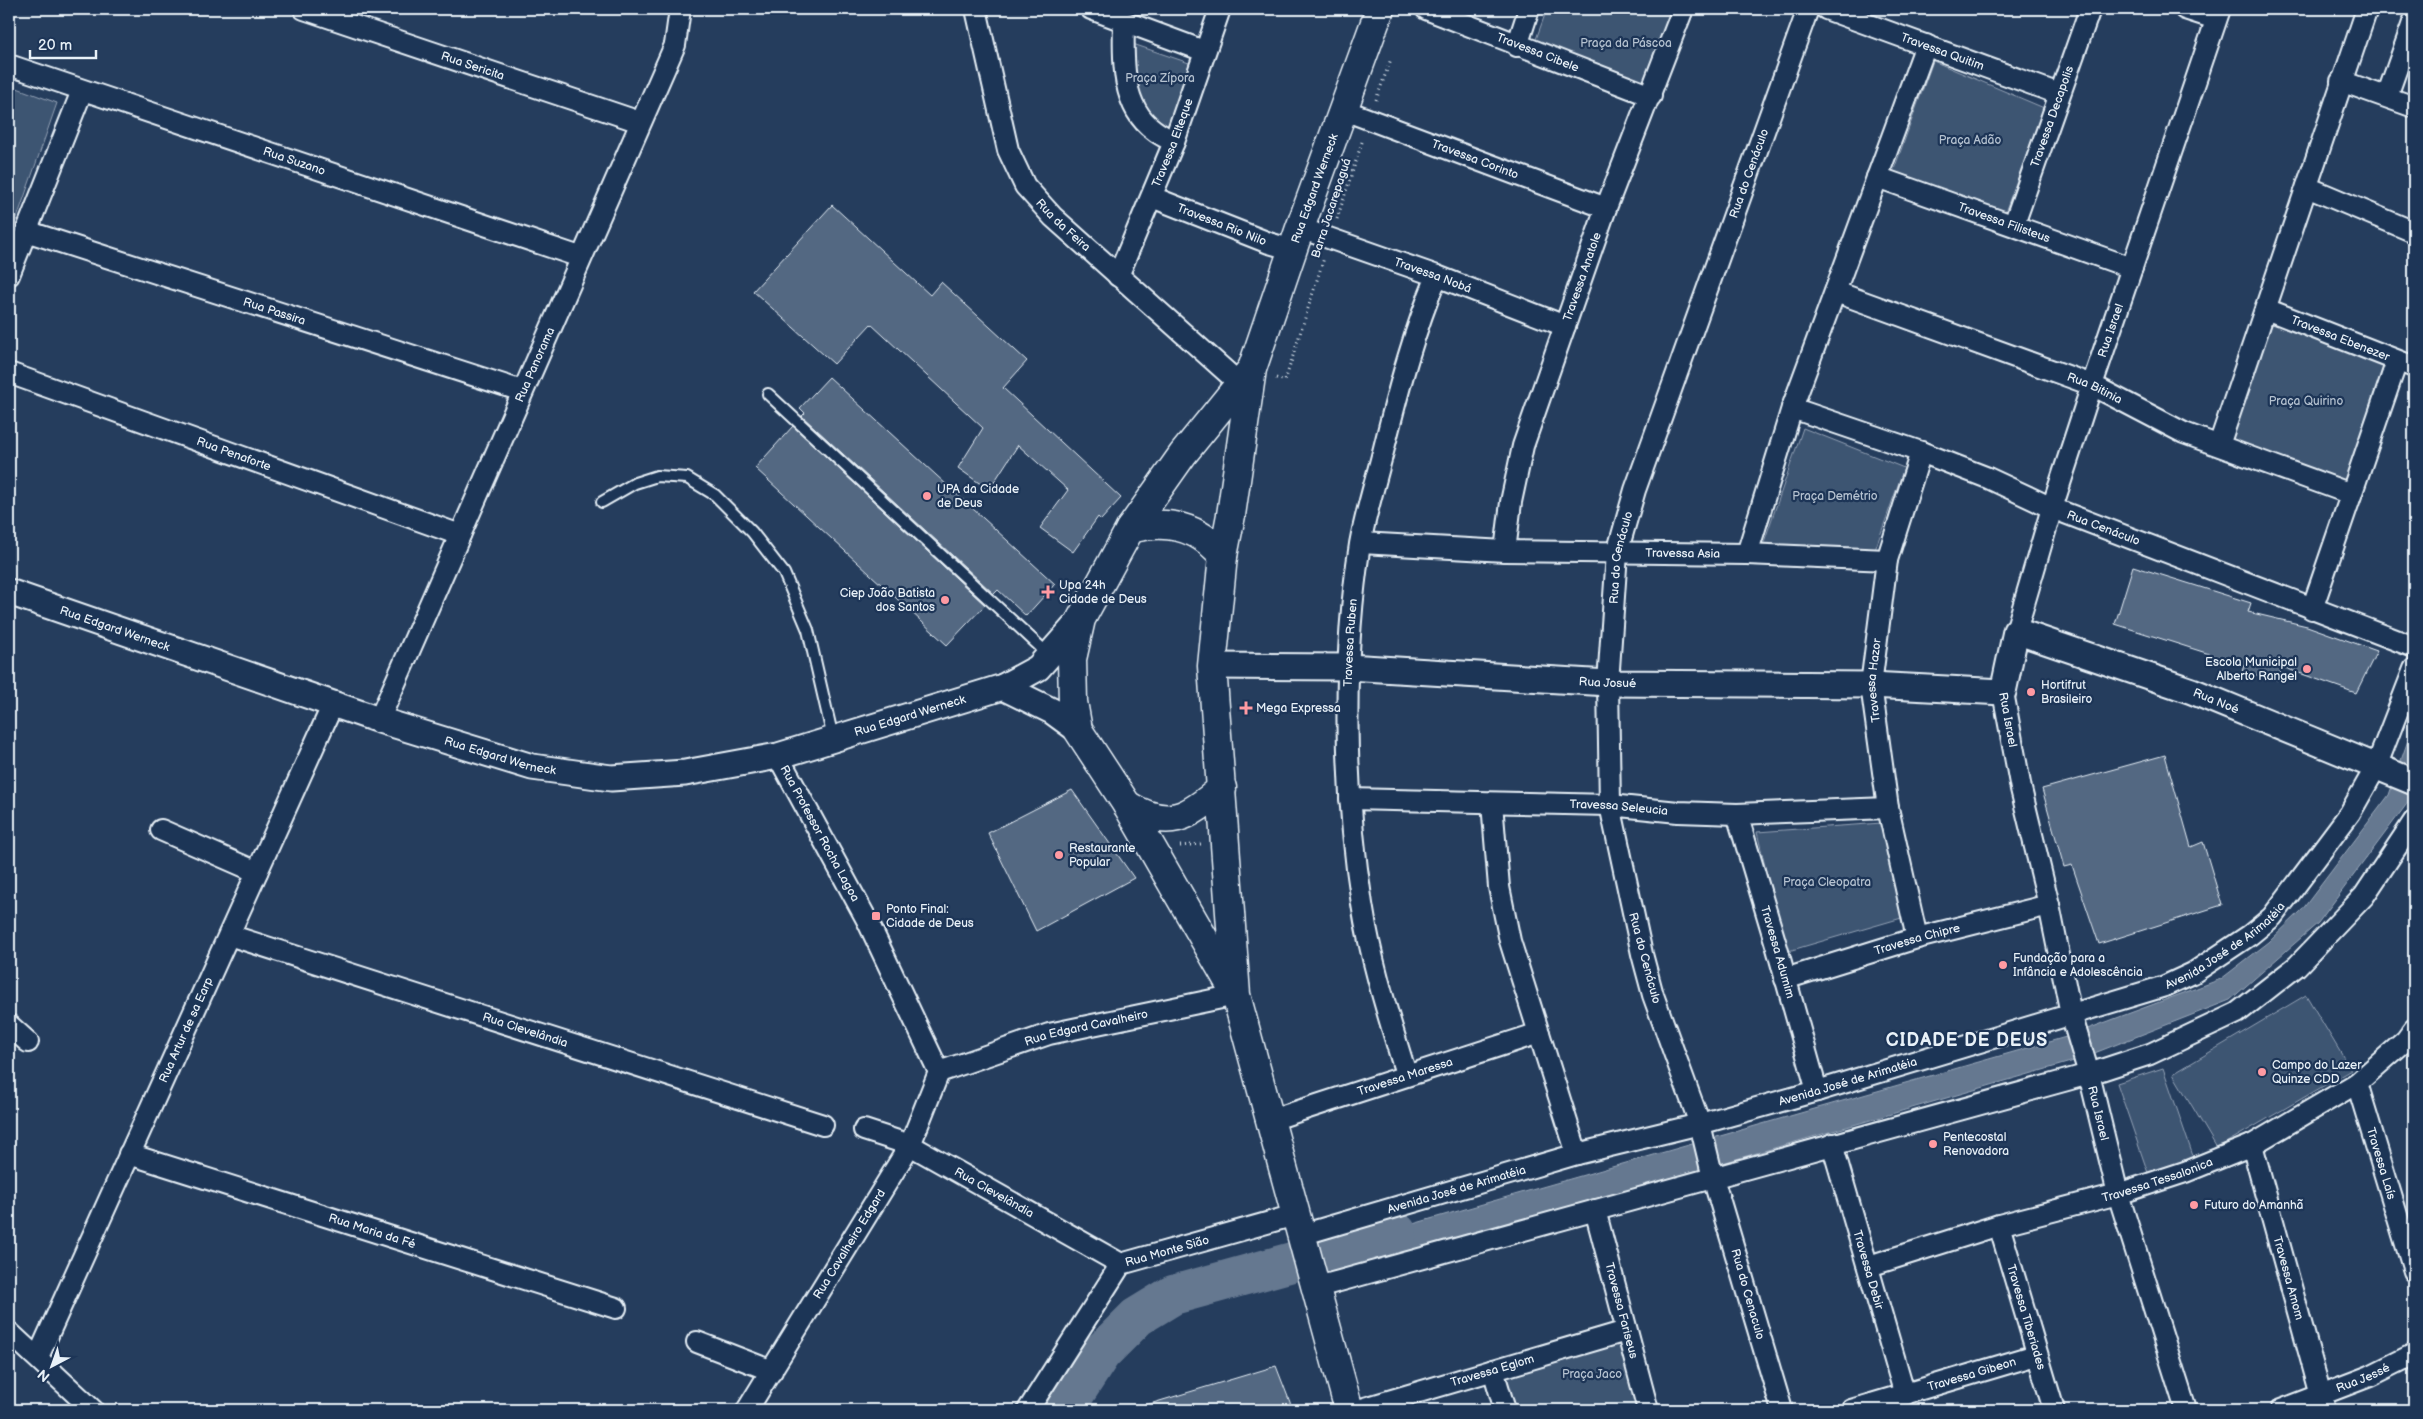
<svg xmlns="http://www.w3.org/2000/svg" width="2423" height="1419" viewBox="0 0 2423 1419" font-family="'Balsamiq Sans',sans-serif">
<rect width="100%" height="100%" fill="#253d5d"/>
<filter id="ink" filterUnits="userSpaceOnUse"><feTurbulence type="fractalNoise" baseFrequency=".02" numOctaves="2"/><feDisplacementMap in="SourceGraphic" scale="10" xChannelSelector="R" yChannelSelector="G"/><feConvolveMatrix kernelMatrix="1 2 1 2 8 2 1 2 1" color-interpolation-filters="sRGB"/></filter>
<g filter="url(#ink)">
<path fill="#3e5472" stroke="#93a2b5" d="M1547,9h129l-32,78 -109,-45z
M1130,43l62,21 -25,65c-35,-28 -30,-45 -37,-86z
M1933,61l111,47 -39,104 -113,-37z
M9,85l48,18 -48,138z
M2271,312l116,46 -43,129 -120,-45z
M1803,428l101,40 -29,82 -112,-5z
M1882,823l23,94 -120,35 -28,-120z
M2306,995l45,75 -134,78 -44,-74z
M2163,1068l31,91 -46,14 -31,-90z
M1617,1329l24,81h-130l-14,-47z"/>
<path fill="#657890" stroke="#99a8ba" d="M2414,723v63l-5,15 -91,122 -88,77 -156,61 -724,210 -7,-27 723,-207 155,-58 48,-37 33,-32 87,-115z"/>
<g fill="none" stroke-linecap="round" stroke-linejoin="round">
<path stroke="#657890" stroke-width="40" d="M1064,1410l37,-57 36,-36 36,-22 224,-62"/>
</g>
<path fill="#536782" stroke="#e8f1f8" d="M832,205l98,90 11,-13 86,79 -24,27 118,110 -20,22 -3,-3 -25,35 -33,-24 28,-38 -50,-45 -29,45 -31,-22 25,-40 -112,-104 -37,40 -81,-73z
M829,377l226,207 -29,32 -28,-26 -4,4 -192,-178 3,-3 -5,-5z
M793,426l192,179 -38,40 -192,-177z
M2133,566l118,37 -3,9 59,14 70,25 -21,42 -74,-26 -4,13 -36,-8 2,-7 -129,-41z
M2165,755l26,92 12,-5 19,63 -123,39 -27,-79 -8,2 -22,-78z
M1072,790l62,88 -98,53 -48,-98z
M1276,1366l17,44h-149l-1,-4z"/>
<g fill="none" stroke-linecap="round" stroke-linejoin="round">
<g stroke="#e8f1f8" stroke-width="14">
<path id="service" d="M768,394l281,261
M602,502l33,-19 22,-7 30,2 28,17 37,37 32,41 24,57 25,108"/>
</g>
<g stroke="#e8f1f8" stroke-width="24">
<g id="minor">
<path id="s1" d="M304,9l336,113"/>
<path id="s2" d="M976,9l32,141 17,36 28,31 187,167"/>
<path d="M1091,9l113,42"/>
<path id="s3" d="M1426,9l225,87"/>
<path id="s4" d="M1826,9l233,85"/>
<path d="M2185,9l31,10"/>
<path d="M1124,22c-1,36 -3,85 30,108 6,5 13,8 20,12"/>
<path d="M1517,46l12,-37"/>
<path id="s5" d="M9,65l571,192"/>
<path d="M2341,81l73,26"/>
<path d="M2387,96l27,-76"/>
<path id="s6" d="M1344,110l262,98"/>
<path id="s7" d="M1877,177l255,91"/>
<path d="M2307,187l107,45"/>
<path id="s8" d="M1152,197l117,46 24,7"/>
<path id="s9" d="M2014,224l76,-215"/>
<path id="s10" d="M1300,228l137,48 128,50"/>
<path id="s11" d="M26,231l496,160"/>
<path d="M9,275l73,-184"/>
<path id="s12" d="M1118,276l56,-134 46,-133"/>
<path id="s13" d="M1836,292l256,93 92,48 167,61"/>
<path id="s14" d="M2266,309l148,58"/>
<path id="s15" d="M9,373l451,162"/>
<path id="s16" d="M1792,408l129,44 67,26 64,30 362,139"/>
<path d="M2219,445l148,-436"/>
<path id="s17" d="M1361,543l144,8 242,3 140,6"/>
<path id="s18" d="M1505,551l6,-49 12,-56 83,-238 77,-199"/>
<path d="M1747,554l45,-146 134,-363"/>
<path d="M2312,609l85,-248"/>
<path id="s19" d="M2016,631l36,-123 40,-123 128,-376"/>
<path id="s20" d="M2003,692l18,97 28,116 22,109 18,60 29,120 68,216"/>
<path id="s21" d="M379,720l296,-675 5,-36"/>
<path id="s22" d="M778,756l89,164 72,152"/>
<path id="s23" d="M1350,799l260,6 68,7 59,2 151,-6"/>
<path d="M1492,803l7,84 11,54 67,213"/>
<path id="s24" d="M1737,814l40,134 40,143"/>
<path d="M161,830l96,42"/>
<path id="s25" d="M229,935l594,190"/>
<path id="s26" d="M1917,938l-29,-130 -17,-123 16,-125 34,-108"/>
<path id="s27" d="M1785,979l132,-41 132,-33"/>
<path d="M9,1025l19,17"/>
<path id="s28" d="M939,1072l110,-38 187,-39"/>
<path id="s29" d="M1406,1074c-17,-56 -35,-112 -44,-170 -18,-114 -20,-246 -2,-360 6,-33 17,-67 25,-100 14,-57 29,-113 52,-168"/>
<path id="s30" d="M2357,1083l57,188"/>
<path id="s31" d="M1271,1120l268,-87"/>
<path id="s32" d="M864,1130l46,15 211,119"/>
<path id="s33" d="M1832,1144l73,251"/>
<path id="s34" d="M2252,1145l73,265"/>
<path id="s35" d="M129,1154l487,154"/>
<path id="s36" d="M1595,1210l53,200"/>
<path id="s37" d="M1999,1225l55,185"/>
<path id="s38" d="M1301,1235l276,-81 123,-30 117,-33 348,-105 28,-13 57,-38 22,-18 78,-104 26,-46 38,-98"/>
<path id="s39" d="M1869,1266l130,-41 119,-31 67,-22 67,-27 105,-62 49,-43 8,-11"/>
<path d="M1314,1288l775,-214 61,-20 87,-41 60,-47 67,-70 50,-75"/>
<path d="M9,1332l84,78"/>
<path d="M697,1342l75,29"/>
<path id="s40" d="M38,1357l295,-653"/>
<path d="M1493,1370l12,40"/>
<path id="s41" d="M747,1410l163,-265 29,-73"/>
<path id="s42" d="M1028,1410l93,-146 174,-49"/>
<path id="s43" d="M1358,1410l268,-79"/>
<path id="s44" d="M1782,1410l-69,-232 -13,-54 -47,-129 -11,-41 -32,-149 -2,-122 9,-130 18,-63 173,-481"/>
<path id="s45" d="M1851,1410l185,-55"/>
<path id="s46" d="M2281,1410l89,-34 44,-22"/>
</g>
</g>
<g stroke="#e8f1f8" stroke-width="29">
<g id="tertiary">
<path id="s47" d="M9,592l370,128 153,47 79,11 74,-5 93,-17 225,-69 35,-19 43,-49"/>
<path id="s48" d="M1212,666l136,1 260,16 263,2 132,7 13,-61 176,60 222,91"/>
<path d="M1003,687l49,24 26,19"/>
</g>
</g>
<g stroke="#e8f1f8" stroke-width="31">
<g id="secondary">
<path d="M1130,529c36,-10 69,-3 93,27"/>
<path d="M1127,805c41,25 61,13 95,-17"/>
<path d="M1233,989l-106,-184 -49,-75 -5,-28 -1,-43 9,-40 49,-90 53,-75 68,-84"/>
<path id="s49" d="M1349,1410l-113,-415 -24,-329 11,-110 8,-41 21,-146 48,-141 80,-219"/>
</g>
</g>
<path stroke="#e8f1f8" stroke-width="3" stroke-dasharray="1 4" stroke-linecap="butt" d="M1376,100l15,-41
M1337,219l26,-80
M1276,378l9,3 39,-123
M1180,846l21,-2"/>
<use href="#service" stroke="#1d3557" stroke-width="10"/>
<use href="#minor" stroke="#1d3557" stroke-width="20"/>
<use href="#tertiary" stroke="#1d3557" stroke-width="25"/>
<use href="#secondary" stroke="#1d3557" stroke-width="28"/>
</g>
</g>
<g fill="#ff9aa2" stroke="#1d3557" stroke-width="2">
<circle cx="927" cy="496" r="5"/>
<path d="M1045.5 584.5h5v5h5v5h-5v5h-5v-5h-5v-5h5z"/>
<circle cx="945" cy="600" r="5"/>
<circle cx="2307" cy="669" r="5"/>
<circle cx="2031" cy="692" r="5"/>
<path d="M1243.5 700.5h5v5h5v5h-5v5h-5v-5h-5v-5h5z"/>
<circle cx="1059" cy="855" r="5"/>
<rect x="871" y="911" width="10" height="10" rx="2.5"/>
<circle cx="2003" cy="965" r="5"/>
<circle cx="2262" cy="1072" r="5"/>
<circle cx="1933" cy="1144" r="5"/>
<circle cx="2194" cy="1205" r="5"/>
</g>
<g text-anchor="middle" stroke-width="4.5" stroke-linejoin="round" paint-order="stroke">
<g font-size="12" fill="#b5c2d0" stroke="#1d3557">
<text x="1626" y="47">Praça da Páscoa</text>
<text x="1160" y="82">Praça Zípora</text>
<text x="1970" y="144">Praça Adão</text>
<text x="2306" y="405">Praça Quirino</text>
<text x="1835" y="500">Praça Demétrio</text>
<text x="1827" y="886">Praça Cleopatra</text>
<text x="1592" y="1378">Praça Jaco</text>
</g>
<g font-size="12" fill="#e8f1f8" stroke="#1d3557">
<text dy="4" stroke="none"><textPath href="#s4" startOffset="124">Travessa Quitim</textPath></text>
<text dy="4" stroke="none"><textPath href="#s3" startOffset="120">Travessa Cibele</textPath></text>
<text dy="4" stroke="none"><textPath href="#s1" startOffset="178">Rua Sericita</textPath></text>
<text dy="4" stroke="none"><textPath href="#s9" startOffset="114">Travessa Decapolis</textPath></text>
<text dy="4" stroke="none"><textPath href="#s12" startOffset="144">Travessa Elteque</textPath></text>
<text dy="4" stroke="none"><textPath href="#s6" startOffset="140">Travessa Corinto</textPath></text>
<text dy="4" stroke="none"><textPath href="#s5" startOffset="301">Rua Suzano</textPath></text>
<text dy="4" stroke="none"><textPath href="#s44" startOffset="1284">Rua do Cenáculo</textPath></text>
<text dy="4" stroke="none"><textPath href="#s49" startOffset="1251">Rua Edgard Werneck</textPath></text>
<text transform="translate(1331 208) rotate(-72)" y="4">Barra Jacarepaguá</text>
<text dy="4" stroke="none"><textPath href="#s7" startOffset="135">Travessa Filisteus</textPath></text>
<text dy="4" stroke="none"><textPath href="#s2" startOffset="239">Rua da Feira</textPath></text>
<text dy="4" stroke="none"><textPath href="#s8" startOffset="75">Travessa Rio Nilo</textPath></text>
<text dy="4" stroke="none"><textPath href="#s10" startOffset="141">Travessa Nobá</textPath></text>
<text dy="4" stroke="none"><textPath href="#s18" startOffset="286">Travessa Anatole</textPath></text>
<text dy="4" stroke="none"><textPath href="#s11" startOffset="261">Rua Passira</textPath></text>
<text dy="4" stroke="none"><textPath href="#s19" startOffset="315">Rua Israel</textPath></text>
<text dy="4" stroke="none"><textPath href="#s14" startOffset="80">Travessa Ebenezer</textPath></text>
<text dy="4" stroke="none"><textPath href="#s21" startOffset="388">Rua Panorama</textPath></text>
<text dy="4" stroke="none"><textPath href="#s13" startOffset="276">Rua Bitinia</textPath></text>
<text dy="4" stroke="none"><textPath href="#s15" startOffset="239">Rua Penaforte</textPath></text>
<text dy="4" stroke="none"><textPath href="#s16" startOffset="334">Rua Cenáculo</textPath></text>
<text dy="4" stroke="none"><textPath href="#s17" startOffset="322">Travessa Asia</textPath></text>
<text dy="4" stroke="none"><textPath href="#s44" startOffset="878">Rua do Cenáculo</textPath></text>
<text dy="4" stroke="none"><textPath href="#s47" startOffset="112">Rua Edgard Werneck</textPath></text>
<text dy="4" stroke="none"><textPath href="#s29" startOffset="438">Travessa Ruben</textPath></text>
<text dy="4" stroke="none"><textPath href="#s26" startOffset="262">Travessa Hazor</textPath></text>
<text dy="4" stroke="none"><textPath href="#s48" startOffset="396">Rua Josué</textPath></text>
<text dy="4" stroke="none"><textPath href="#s48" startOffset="1066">Rua Noé</textPath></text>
<text dy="4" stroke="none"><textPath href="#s47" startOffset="938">Rua Edgard Werneck</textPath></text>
<text dy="4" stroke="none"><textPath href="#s20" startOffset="28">Rua Israel</textPath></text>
<text dy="4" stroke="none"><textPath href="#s47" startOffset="518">Rua Edgard Werneck</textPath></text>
<text dy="4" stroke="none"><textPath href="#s23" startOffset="269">Travessa Seleucia</textPath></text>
<text dy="4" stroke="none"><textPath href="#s22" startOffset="88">Rua Professor Rocha Lagoa</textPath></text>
<text dy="4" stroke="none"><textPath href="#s27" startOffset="138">Travessa Chipre</textPath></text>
<text dy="4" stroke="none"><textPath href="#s38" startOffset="972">Avenida José de Arimatéia</textPath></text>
<text dy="4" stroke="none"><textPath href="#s24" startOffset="144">Travessa Adumim</textPath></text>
<text transform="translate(1645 958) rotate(75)" y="4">Rua do Cenáculo</text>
<text dy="4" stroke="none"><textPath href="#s28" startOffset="154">Rua Edgard Cavalheiro</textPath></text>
<text dy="4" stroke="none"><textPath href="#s40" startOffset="359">Rua Artur de sa Earp</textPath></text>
<text dy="4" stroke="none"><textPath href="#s25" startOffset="311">Rua Clevelândia</textPath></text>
<text dy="4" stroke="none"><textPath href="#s31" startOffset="141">Travessa Maressa</textPath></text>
<text dy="4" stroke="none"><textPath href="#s38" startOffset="568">Avenida José de Arimatéia</textPath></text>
<text dy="4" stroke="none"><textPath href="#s20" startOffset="432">Rua Israel</textPath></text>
<text dy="4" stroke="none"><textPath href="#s30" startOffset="84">Travessa Laís</textPath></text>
<text dy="4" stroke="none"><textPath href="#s39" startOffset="301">Travessa Tessalonica</textPath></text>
<text dy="4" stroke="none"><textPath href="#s38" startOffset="162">Avenida José de Arimatéia</textPath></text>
<text dy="4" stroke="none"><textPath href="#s32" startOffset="145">Rua Clevelândia</textPath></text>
<text dy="4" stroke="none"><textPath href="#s35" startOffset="255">Rua Maria da Fé</textPath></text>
<text dy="4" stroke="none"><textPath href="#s41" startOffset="195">Rua Cavalheiro Edgard</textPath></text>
<text dy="4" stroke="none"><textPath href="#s42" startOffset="221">Rua Monte Sião</textPath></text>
<text dy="4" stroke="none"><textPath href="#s33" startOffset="131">Travessa Debir</textPath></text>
<text dy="4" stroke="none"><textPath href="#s34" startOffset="138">Travessa Amom</textPath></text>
<text transform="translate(1748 1294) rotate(74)" y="4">Rua do Cenaculo</text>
<text dy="4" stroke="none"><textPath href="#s36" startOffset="104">Travessa Fariseus</textPath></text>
<text dy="4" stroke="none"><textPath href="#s37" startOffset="96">Travessa Tiberiades</textPath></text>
<text dy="4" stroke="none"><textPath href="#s43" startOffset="140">Travessa Eglom</textPath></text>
<text dy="4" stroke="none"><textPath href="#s45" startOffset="126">Travessa Gibeon</textPath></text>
<text dy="4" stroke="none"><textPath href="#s46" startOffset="88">Rua Jessé</textPath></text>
</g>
<g font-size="12" fill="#e8f1f8" stroke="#1d3557" text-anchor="start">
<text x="937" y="493">UPA da Cidade<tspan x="937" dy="14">de Deus</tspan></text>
<text x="1059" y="589">Upa 24h<tspan x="1059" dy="14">Cidade de Deus</tspan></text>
<text x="935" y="597" text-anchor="end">Ciep João Batista<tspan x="935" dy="14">dos Santos</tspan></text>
<text x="2297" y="666" text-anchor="end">Escola Municipal<tspan x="2297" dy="14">Alberto Rangel</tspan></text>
<text x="2041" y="689">Hortifrut<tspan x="2041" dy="14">Brasileiro</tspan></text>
<text x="1256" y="712">Mega Expressa</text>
<text x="1069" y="852">Restaurante<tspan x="1069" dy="14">Popular</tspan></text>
<text x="886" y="913">Ponto Final:<tspan x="886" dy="14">Cidade de Deus</tspan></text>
<text x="2013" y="962">Fundação para a<tspan x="2013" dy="14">Infância e Adolescência</tspan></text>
<text x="2272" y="1069">Campo do Lazer<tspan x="2272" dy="14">Quinze CDD</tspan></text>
<text x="1943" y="1141">Pentecostal<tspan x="1943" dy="14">Renovadora</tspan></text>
<text x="2204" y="1209">Futuro do Amanhã</text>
</g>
<g font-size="18" font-weight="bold" letter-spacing="1" fill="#e8f1f8" stroke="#1d3557">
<text x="1967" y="1046">CIDADE DE DEUS</text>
</g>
</g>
<rect width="2423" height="1419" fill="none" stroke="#1d3557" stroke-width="30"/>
<rect x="15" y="15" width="2393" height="1389" fill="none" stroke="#e8f1f8" stroke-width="2" filter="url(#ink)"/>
<g transform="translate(52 1366) rotate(221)" stroke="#1d3557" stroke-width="4" paint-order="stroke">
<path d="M0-4L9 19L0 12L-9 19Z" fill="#e8f1f8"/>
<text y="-8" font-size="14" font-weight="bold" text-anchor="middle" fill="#e8f1f8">N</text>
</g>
<path d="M30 50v8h66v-8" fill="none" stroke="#e8f1f8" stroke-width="2.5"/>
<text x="38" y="50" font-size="15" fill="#e8f1f8" stroke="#1d3557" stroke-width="4" paint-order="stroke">20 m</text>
</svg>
